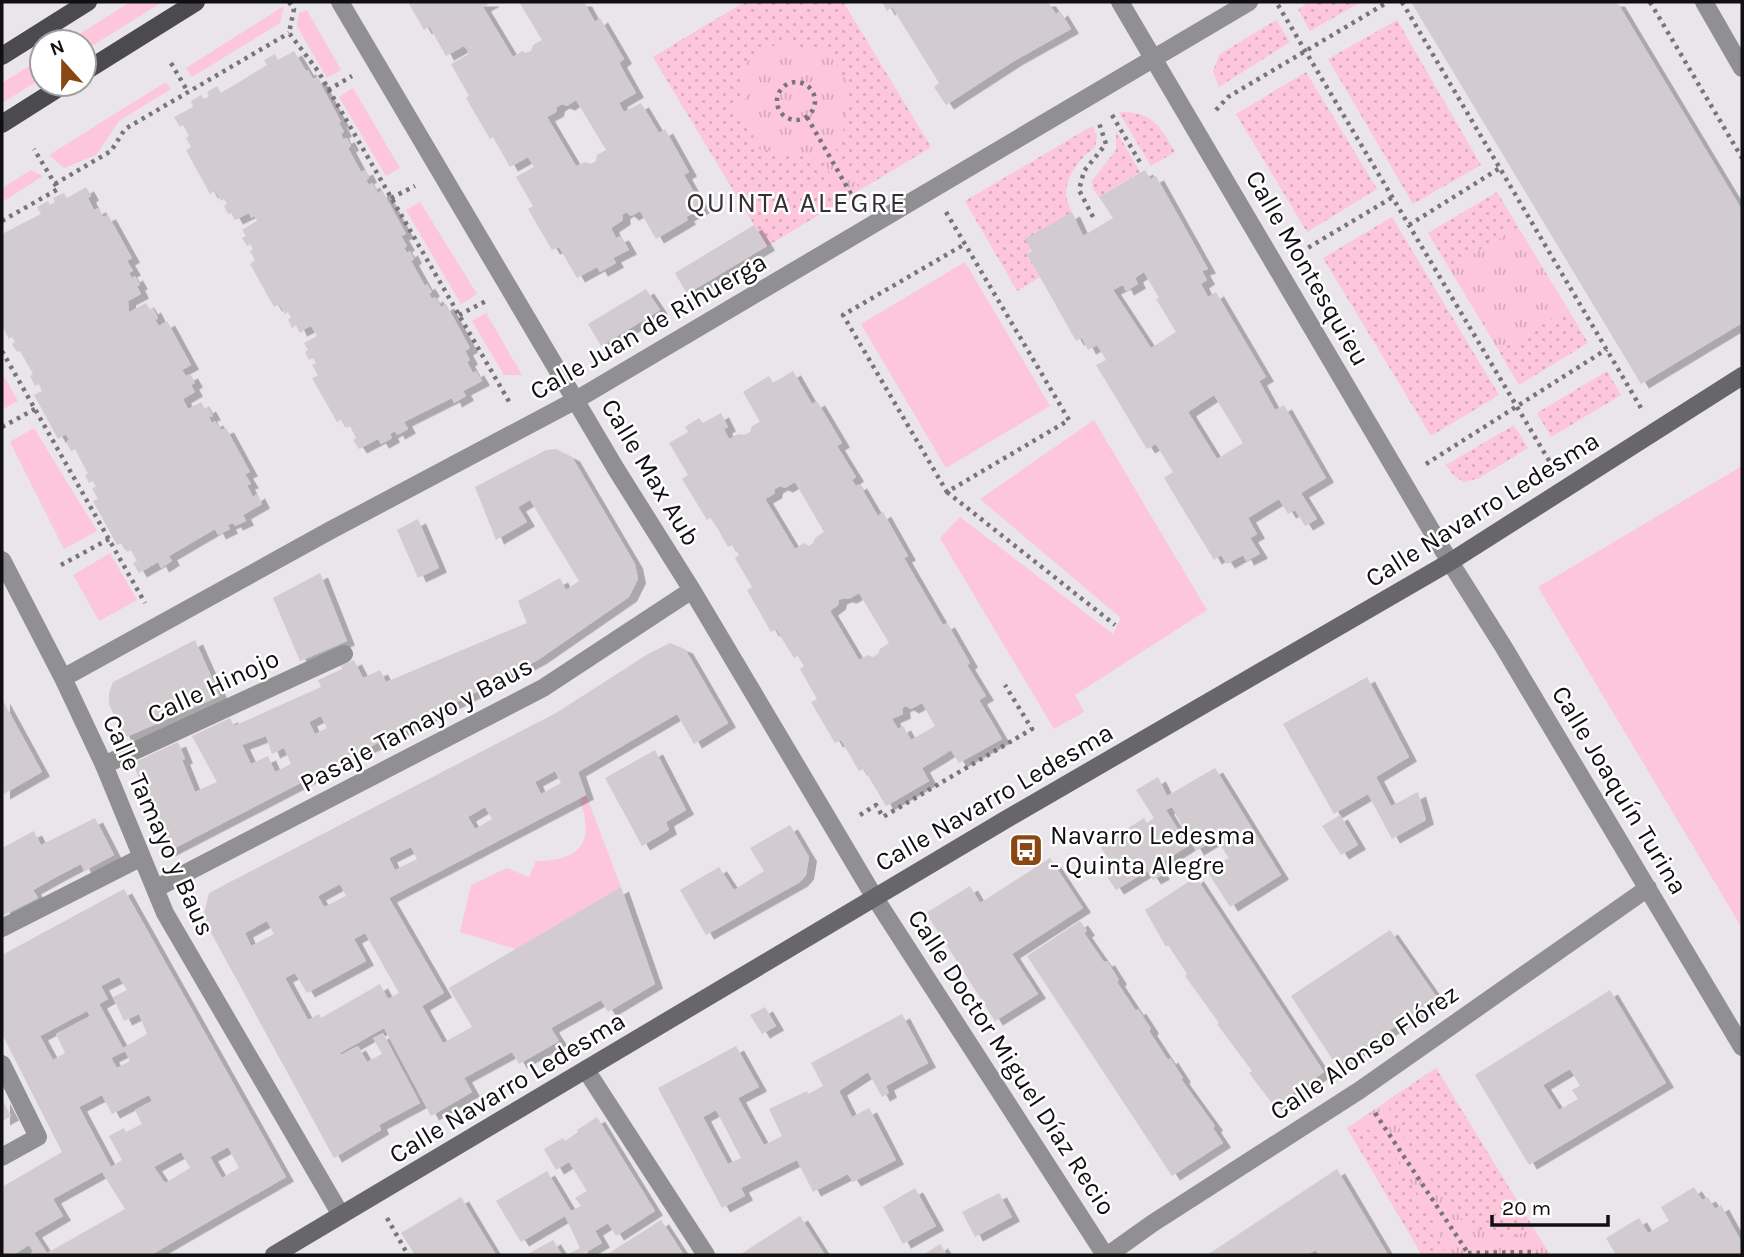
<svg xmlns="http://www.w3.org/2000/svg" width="1744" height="1257" viewBox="0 0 1744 1257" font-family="Karla,sans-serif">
<defs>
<pattern id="park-tufts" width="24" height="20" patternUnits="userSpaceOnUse" patternTransform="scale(1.75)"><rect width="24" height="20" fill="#fdc6da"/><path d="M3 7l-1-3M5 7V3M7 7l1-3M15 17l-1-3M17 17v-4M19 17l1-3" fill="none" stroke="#d8a9ba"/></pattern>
<pattern id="garden-dots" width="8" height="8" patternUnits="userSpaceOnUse" patternTransform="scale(1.75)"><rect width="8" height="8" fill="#fdc6da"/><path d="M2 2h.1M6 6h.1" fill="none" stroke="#d8a9ba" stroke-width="1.8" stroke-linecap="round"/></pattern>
<filter id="shadow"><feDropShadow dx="8" dy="4.5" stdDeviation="0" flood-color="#0004"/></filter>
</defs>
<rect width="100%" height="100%" fill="#e9e5eb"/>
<path fill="#fdc6da" d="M130,2h32l-78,49v-9h-17z
M284,6l-4,17 -88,54 -6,-9z
M307,10l34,60 -14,8 -30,-52 2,-13z
M42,58v20l-40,25v-20z
M166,82l5,7 -52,32 -23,34 -32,13 -15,-13z
M353,88l47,80 -14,8 -47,-79z
M31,170l12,6 -41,26v-14z
M420,202l57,92 -16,10 -55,-94z
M965,262l85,144 -104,62 -85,-144z
M486,313l36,62h-18l-32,-54z
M2,373l16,28 -15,8 -1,-2z
M1094,420l113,190 -132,85 9,17 -30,17 -114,-191 20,-21 153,117 8,-16 -141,-119z
M34,428l63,103 -33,18 -54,-107z
M1742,466v462l-204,-341z
M110,553l27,47 -38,21 -26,-46z
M586,795l35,92 -105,62 -56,-17 11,-47 36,-17 22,9 7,-16c47,0 59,-21 43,-63z"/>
<path fill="url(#park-tufts)" d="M745,2h98l88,145 -164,99 -114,-189z
M1518,227l50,82 -69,42 -50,-83z
M1436,1068l114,187h-128l-75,-127z"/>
<path fill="url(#garden-dots)" d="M745,2h98l88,145 -71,43 -28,-47 10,-6c11,-49 12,-45 -15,-87l-13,3 -28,-13c-26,13 -59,21 -39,57l-8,5 -3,10 6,9 10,3 2,18 5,7 65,11 18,41 -75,45 -114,-189z
M1310,2h51l-51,29 -12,-22z
M1276,20l14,22 -71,45 -6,-16 7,-17z
M1397,20l84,145 -68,39 -85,-145z
M1306,72l71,117 -70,43 -71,-118z
M1119,112c34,0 40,13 56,40l-24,14z
M1092,126l5,10 -2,11c-21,16 -38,41 -23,65l-45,41 13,24 -23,14 -52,-90z
M1116,131l24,41 -41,25 -6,-8 -1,-8 24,-31z
M1497,192l21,35 -69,41 -21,-35z
M1392,217l107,178 -68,41 -108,-178z
M1568,309l20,34 -69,42 -20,-34z
M1607,371l14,24 -70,42 -14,-24z
M1514,425l14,23 -49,30 -15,4 -10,-6 -8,-11z
M1436,1068l97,159 -24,13c-14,-4 -28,-7 -40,-16 -26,-18 -66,-87 -80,-116l1,-9z
M1355,1123c10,4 19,10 27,18 17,18 62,92 64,114h-24l-75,-127z"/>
<path fill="#d2cbd0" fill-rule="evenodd" filter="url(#shadow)" d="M408,2h84l-9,5 30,50 9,-6 4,2 5,-2 2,-6 9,-5 -23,-38h65l11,20 5,-4 24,41 -5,4 17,30 -17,10 5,9 17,-9 18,30 6,-4 24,43 -5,3 19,33 -17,9 2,3 -32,19 -16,-28 -9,5 -5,-4 -4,3 1,5 -12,8 5,10 5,-2 8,14 -16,8 3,5 -16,9 -3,-5 -20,11 -18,-31 -7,3 -24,-41 5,-3 -17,-29 18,-10 -6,-10 -18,10 -17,-30 -3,2 -24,-41 3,-2 -18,-32 18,-10 -2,-4 -3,-4 -18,10 -17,-30 -5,4zM576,100l30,50 -9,5 -1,6 -5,3 -6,-2 -9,4 -29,-49 9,-5 1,-5 5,-3 5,2z
M882,2h166l8,12 4,-3 11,18 -57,32 -68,44 -12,-18 5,-4 -47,-76 -5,4z
M1411,2h206l125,208v113l-101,61z
M294,51l12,20 2,-1 5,9 4,-2 24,45 -2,1 5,9 -3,2 2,5 4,-1 4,8 -3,2 13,24 4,-2 4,8 -3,2 3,5 3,-2 6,10 4,-3 24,44 -5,2 6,10 -3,2 3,5 3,-2 4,8 -3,2 14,25 2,-2 5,8 -3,2 3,5 3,-2 6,10 5,-3 24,44 -5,3 5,9 -3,2 6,11 3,-2 6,10 -19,10 3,5 -12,7 -2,-5 -48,24 4,7 -11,6 -2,-4 -5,3 2,4 -11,6 -3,-5 -19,10 -6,-9 3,-2 -6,-12 -3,2 -6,-9 -4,3 -25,-44 6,-3 -6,-10 4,-2 -3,-5 -4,2 -4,-8 3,-2 -4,-7 13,-7 -6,-10 -12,6 -3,-7 -4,3 -4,-9 3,-1 -3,-6 -3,2 -6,-10 -5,3 -24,-43 5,-4 -5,-9 3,-2 -3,-5 -3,2 -5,-8 4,-2 -4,-6 15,-9 -2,-5 -4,2 -2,-5 -14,7 -4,-7 -3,1 -4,-8 3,-2 -3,-5 -3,2 -6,-10 -5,3 -24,-44 5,-3 -5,-9 3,-2 -6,-11 -3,2 -6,-10 19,-10 -2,-6 10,-6 3,4 5,-3 -2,-4 10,-6 4,7 46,-28 -3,-5 11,-6 3,6z
M1145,170l5,9 6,-3 52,93 -6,2 5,9 -6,4 7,13 8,-5 50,85 -7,4 16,29 9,-5 42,73 -25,15 16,26 -12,7 -10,-16 -7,4 -9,-15 -31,19 9,16 -7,4 10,16 -14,7 -3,-6 -16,9 -6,-9 -7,5 -50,-82 9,-6 -17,-28 -9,5 -51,-84 10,-5 -9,-15 -9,5 -6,-12 -6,3 -49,-87 5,-3 -7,-12 47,-27 11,24 30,-18 -14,-21zM1144,272l15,26 -3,1 5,8 15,25 -25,16 -38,-58 10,-5 3,6 12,-7 -3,-6zM1214,395l29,48 -26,16 -29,-47z
M86,187l5,9 -3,2 6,12 4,-2 5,9 5,-2 24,43 -5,3 6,10 -4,2 3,5 3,-2 5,9 -3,1 4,8 -13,7 1,11 17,-9 4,7 3,-2 5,10 -3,2 4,6 8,-5 24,44 -9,5 4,6 4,-2 5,9 -4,2 4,7 -12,7 5,10 13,-7 4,7 3,-2 5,9 -4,1 3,6 3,-2 6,9 5,-2 24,44 -5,2 6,10 -4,1 6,12 4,-3 5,10 -19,11 3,6 -11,5 -2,-3 -5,2 2,4 -12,6 -3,-6 -46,27 3,5 -11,7 -3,-6 -19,11 -6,-10 4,-2 -6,-11 -4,2 -5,-9 -5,2 -24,-44 5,-2 -6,-11 4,-1 -3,-6 -4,2 -4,-8 3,-1 -13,-25 -4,2 -5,-9 3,-2 -3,-6 -8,5 -24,-44 8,-4 -3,-7 -4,2 -5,-10 3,-2 -13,-23 -3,1 -5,-8 3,-2 -3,-5 -3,2 -5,-10 -2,2v-97l39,-20 -4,-7 11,-6 2,4 5,-3 -2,-4 11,-5 3,5z
M754,225l13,21 -80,48 -12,-21z
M646,289l14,21 -59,36 -13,-22z
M793,371l19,33 5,-3 25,42 -5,3 19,31 -4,3 4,6 3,-2 19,32 5,-4 25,44 -4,2 39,67 4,-2 23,40 -3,2 19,31 -7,4 23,39 -43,24 -8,-13 -14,9 -15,9 7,13 -43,25 -22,-37 -5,2 -18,-31 -6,3 -24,-41 6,-3 -17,-30 4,-3 -6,-10 -4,2 -18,-29 -5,3 -24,-42 5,-3 -17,-29 4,-3 -6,-10 -5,2 -17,-30 -4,3 -25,-41 6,-4 -19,-32 19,-11 -3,-5 14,-9 4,5 18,-10 7,14 -4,2 5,10 9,-5 6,1 6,-3 2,-6 8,-4 -17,-30 26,-16 4,7zM795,482l29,50 -9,6 -2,5 -4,3 -5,-3 -9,6 -30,-50 9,-5 1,-5 5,-3 5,2zM859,593l30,50 -9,6 -2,5 -5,3 -5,-2 -9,5 -29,-49 8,-6 1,-5 5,-2 5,1zM922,703l13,23 -24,14 -8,-14 -5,3 -6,-10 11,-5 -1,-6 4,-2 5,3z
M556,449l16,8 63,107 3,15 -9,18 -91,63 -371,192 -34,-89 45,-21 7,17 -3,1 13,32 4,-2 18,-8 -25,-46 38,-18 4,8 87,-39 -3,-7 24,-11 -1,-3 13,-6 9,18 17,-8 6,12 141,-59 -9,-22 42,-23 6,12 13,-9 -49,-81 -12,7 9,15 -31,18 -21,-53 71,-37zM321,716l6,12 -12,6 -6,-12zM266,736l6,18 12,-6 7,16 -16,8 -7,-16 -17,8 -9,-19z
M418,519l21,49 -21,10 -21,-48z
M320,573l27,68 -47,20 -27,-63z
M195,640l25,56 -96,42 -15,-34v-11l4,-11z
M670,643l15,6 43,74 -34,21 -17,-30 -99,58 8,23 -197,103 55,95 -22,13 21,37 29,-16 -23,-39 172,-101 34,97 -47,28 -7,-12 -50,28 8,13 -40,23 -7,-12 -48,26 8,14 -41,24 -47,-88 -44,25 1,2 17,-9 9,16 15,-8 -9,-16 10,-5 37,70 -41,22 2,5 -47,28 -131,-240 6,-25 347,-180 92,-59zM555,771l6,12 -20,11 -6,-12zM485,807l7,12 -17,10 -7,-12zM411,847l6,12 -22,11 -6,-12zM340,884l6,12 -22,11 -6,-11zM267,921l7,13 -23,12 -6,-13zM365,933l34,60 -11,6 -8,-15 -59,34 -2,-4 -11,6 -23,-42 10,-5 12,20 59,-32 -12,-22z
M1367,677l42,80 -33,20 15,29 27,-14 8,28 -34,19 -24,-45 -34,20 -51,-90z
M2,699l40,73 -40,23z
M655,750l31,60 -20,12 3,8 -27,16 -37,-68z
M1215,768l66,107 -51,32 -23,-36 22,-13 -13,-19 -20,12 -24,-44 -6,3 22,36 -32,20 6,9 -9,5 -6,-9 -31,19 -12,-18 9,-6 -13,-20 44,-28 3,5 7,-5 -18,-28 22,-13 9,19z
M1340,815l18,30 -17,10 -19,-29z
M95,818l19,37 -30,16 -3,-7 -23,12 -25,14 5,8 -36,18v-68l32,-17 7,14z
M790,825l19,32 -3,18 -6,7 -94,53 -26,-45 39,-23 15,23 30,-19 -14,-23z
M1050,858l33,50 -71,46 26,40 -43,27 -69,-108 44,-27 10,17z
M1196,877l128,195 -50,34 -25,-33 3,-2 -35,-47 2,-1 -34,-47 2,-2 -19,-29 -2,2 -21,-37z
M124,889l162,288 -135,78h-116l-6,-10 -16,10h-11v-68l60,-35 -60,-118v-79zM119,977l8,13 -14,7 11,24 15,-7 8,20 -24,14 -24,-44 9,-5 -7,-13zM87,1011l3,5 -34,18 9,19 -12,7 -13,-24zM125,1051l5,10 -13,7 -6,-10zM102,1095l10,19 37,-19 3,6 -17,9 7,14 -16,8 -2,-4 -15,8 13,24 -11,7 -32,-60zM228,1147l11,21 -17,10 -12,-21zM181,1152l9,16 -25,15 -11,-16zM102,1172l23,37 -78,44 -13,-20 29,-17 -10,-17z
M1080,921l7,10 -3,2 20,29 3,-1 12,19 -2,2 19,29 2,-2 13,20 -2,2 19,29 2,-2 13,20 -2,1 34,47 -2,2 10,15 -51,33 -145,-220z
M1390,930l48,69 -102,66 -45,-69z
M1610,990l56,93 -137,82 -54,-90zM1570,1069l10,17 -8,4 6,9 -19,11 -16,-25z
M765,1007l11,19 -14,8 -12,-19z
M902,1014l26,49 -42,23 3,7 -7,4 -14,-25 -29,19 13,26 17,-9 27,52 -43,22 -5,-8 -35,18 -16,-32 -56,28 4,8 -23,12 -64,-120 78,-42 23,41 -21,11 26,47 18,-9 -13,-27 38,-18 1,3 15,-8 -12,-23zM716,1110l25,48 -13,6 -25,-47z
M2,1099l9,17 -9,5z
M597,1117l58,94 -39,25 -8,-13 -13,8 7,12 -21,12h-14l13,-7 -15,-32 -44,26 -25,-41 51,-30 24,40 10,-5 -6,-8 12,-7 -18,-29 -13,8 -12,-21 19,-11 2,3 13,-9 -1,-2z
M1337,1169l51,86h-69l-3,-5 -9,5h-100z
M1694,1187l8,13 6,-3 7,12 6,-4 21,38 -2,4 2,8h-126l-10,-17 33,-20 9,15 21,-12 -8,-14z
M915,1188l21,38 -33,18 -20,-37z
M999,1193l13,24 -37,20 -13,-25z
M461,1197l35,58h-81l-14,-22z
M800,1216l25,39h-85l7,-5z
M661,1220l23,35h-78z
M553,1240l9,15h-36z
M940,1244l7,11h-24l11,-7z"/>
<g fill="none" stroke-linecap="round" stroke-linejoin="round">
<path stroke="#777578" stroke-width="4.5" stroke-dasharray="3.5 5" stroke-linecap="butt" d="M289,2l5,7 -5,24 29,38 193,334
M1402,2l239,406
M1650,2l92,156
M1278,5l273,459
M171,63l17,29
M777 101a19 19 0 1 1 38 0a19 19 0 1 1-38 0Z
M328,90l24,-14
M1216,110l12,-13 160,-95
M1112,115l29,49
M807,117l48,84
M55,184l56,-33 14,-22 164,-96
M391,198l24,-12
M946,212l123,208 -122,72 -104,-177 122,-71
M1093,217l-14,-27 5,-19 22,-27 -7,-21
M2,221l56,-32 -24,-40
M1409,225l91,-57
M1301,252l92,-55
M459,315l27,-14
M2,351l143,252
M2,427l33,-18
M1426,464l181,-115
M947,492l168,133
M61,565l48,-26
M860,815l16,-10 7,12 149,-88 -27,-44
M1375,1113l93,140 -1,2
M387,1218l21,37
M1468,1253l66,-1 2,3"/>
<path stroke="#909093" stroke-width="18" d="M104,765l240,-111"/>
<path stroke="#909093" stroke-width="18" d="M340,2l276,467 76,121 183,308 230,357
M1120,2l330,560 53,84 239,401
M2,560l61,118 41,87 61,148 176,302
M63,678l268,-148 245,-130 673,-398
M155,889l388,-201 149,-98
M2,928l140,-71
M2,1064l36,73 -36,20
M586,1070l120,185
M1108,1255l45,-32 207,-133 288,-202"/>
<path stroke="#909093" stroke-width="18" d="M1704,2l38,66"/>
<path stroke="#67666b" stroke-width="18" d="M274,1255l731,-435 445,-258 292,-186"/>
<path stroke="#4b4a4f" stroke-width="18" d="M2,56l86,-54
M84,72l112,-70
M2,124l63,-40"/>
</g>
<defs>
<g id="bus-square" transform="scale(1.75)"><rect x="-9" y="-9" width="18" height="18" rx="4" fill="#884713" stroke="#fff"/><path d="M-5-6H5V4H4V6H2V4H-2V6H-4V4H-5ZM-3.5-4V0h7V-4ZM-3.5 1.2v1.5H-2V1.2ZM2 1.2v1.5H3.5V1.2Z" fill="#fff"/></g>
</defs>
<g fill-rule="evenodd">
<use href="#bus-square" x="1026" y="850"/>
</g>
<g text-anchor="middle" stroke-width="5" stroke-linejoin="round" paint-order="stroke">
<g font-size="26" fill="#100f11" stroke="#fff">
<text transform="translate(1308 268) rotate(60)" y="9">Calle Montesquieu</text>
<text transform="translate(648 326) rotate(-30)" y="9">Calle Juan de Rihuerga</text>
<text transform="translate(651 472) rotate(59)" y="9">Calle Max Aub</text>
<text transform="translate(1482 509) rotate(-32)" y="9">Calle Navarro Ledesma</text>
<text transform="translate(213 686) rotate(-25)" y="9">Calle Hinojo</text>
<text transform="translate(416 724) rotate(-28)" y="9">Pasaje Tamayo y Baus</text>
<text transform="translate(1620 790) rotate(59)" y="9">Calle Joaquín Turina</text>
<text transform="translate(994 797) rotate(-30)" y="9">Calle Navarro Ledesma</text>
<text transform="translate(159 825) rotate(66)" y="9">Calle Tamayo y Baus</text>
<text transform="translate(1364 1052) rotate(-34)" y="9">Calle Alonso Flórez</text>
<text transform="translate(1012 1062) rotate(57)" y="9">Calle Doctor Miguel Díaz Recio</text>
<text transform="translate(507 1087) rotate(-31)" y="9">Calle Navarro Ledesma</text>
</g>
<g font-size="26" fill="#100f11" stroke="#fff" text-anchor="start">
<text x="1050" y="844">Navarro Ledesma<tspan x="1050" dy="30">- Quinta Alegre</tspan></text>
</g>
<g font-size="28" letter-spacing="2" fill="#343035" stroke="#fff">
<text x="797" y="212">QUINTA ALEGRE</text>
</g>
</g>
<rect width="1744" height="1257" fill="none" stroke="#100f11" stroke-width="7"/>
<g transform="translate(63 63) rotate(339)"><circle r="33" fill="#ffffff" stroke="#9f9fa0" stroke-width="2"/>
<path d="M0-5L12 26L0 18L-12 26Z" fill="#884713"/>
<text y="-10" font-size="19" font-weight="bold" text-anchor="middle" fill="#100f11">N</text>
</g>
<path d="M1492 1215v10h116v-10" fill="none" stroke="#100f11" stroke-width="3.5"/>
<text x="1502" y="1215" font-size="21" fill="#100f11" stroke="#ffffff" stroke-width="5" paint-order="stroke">20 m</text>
</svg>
